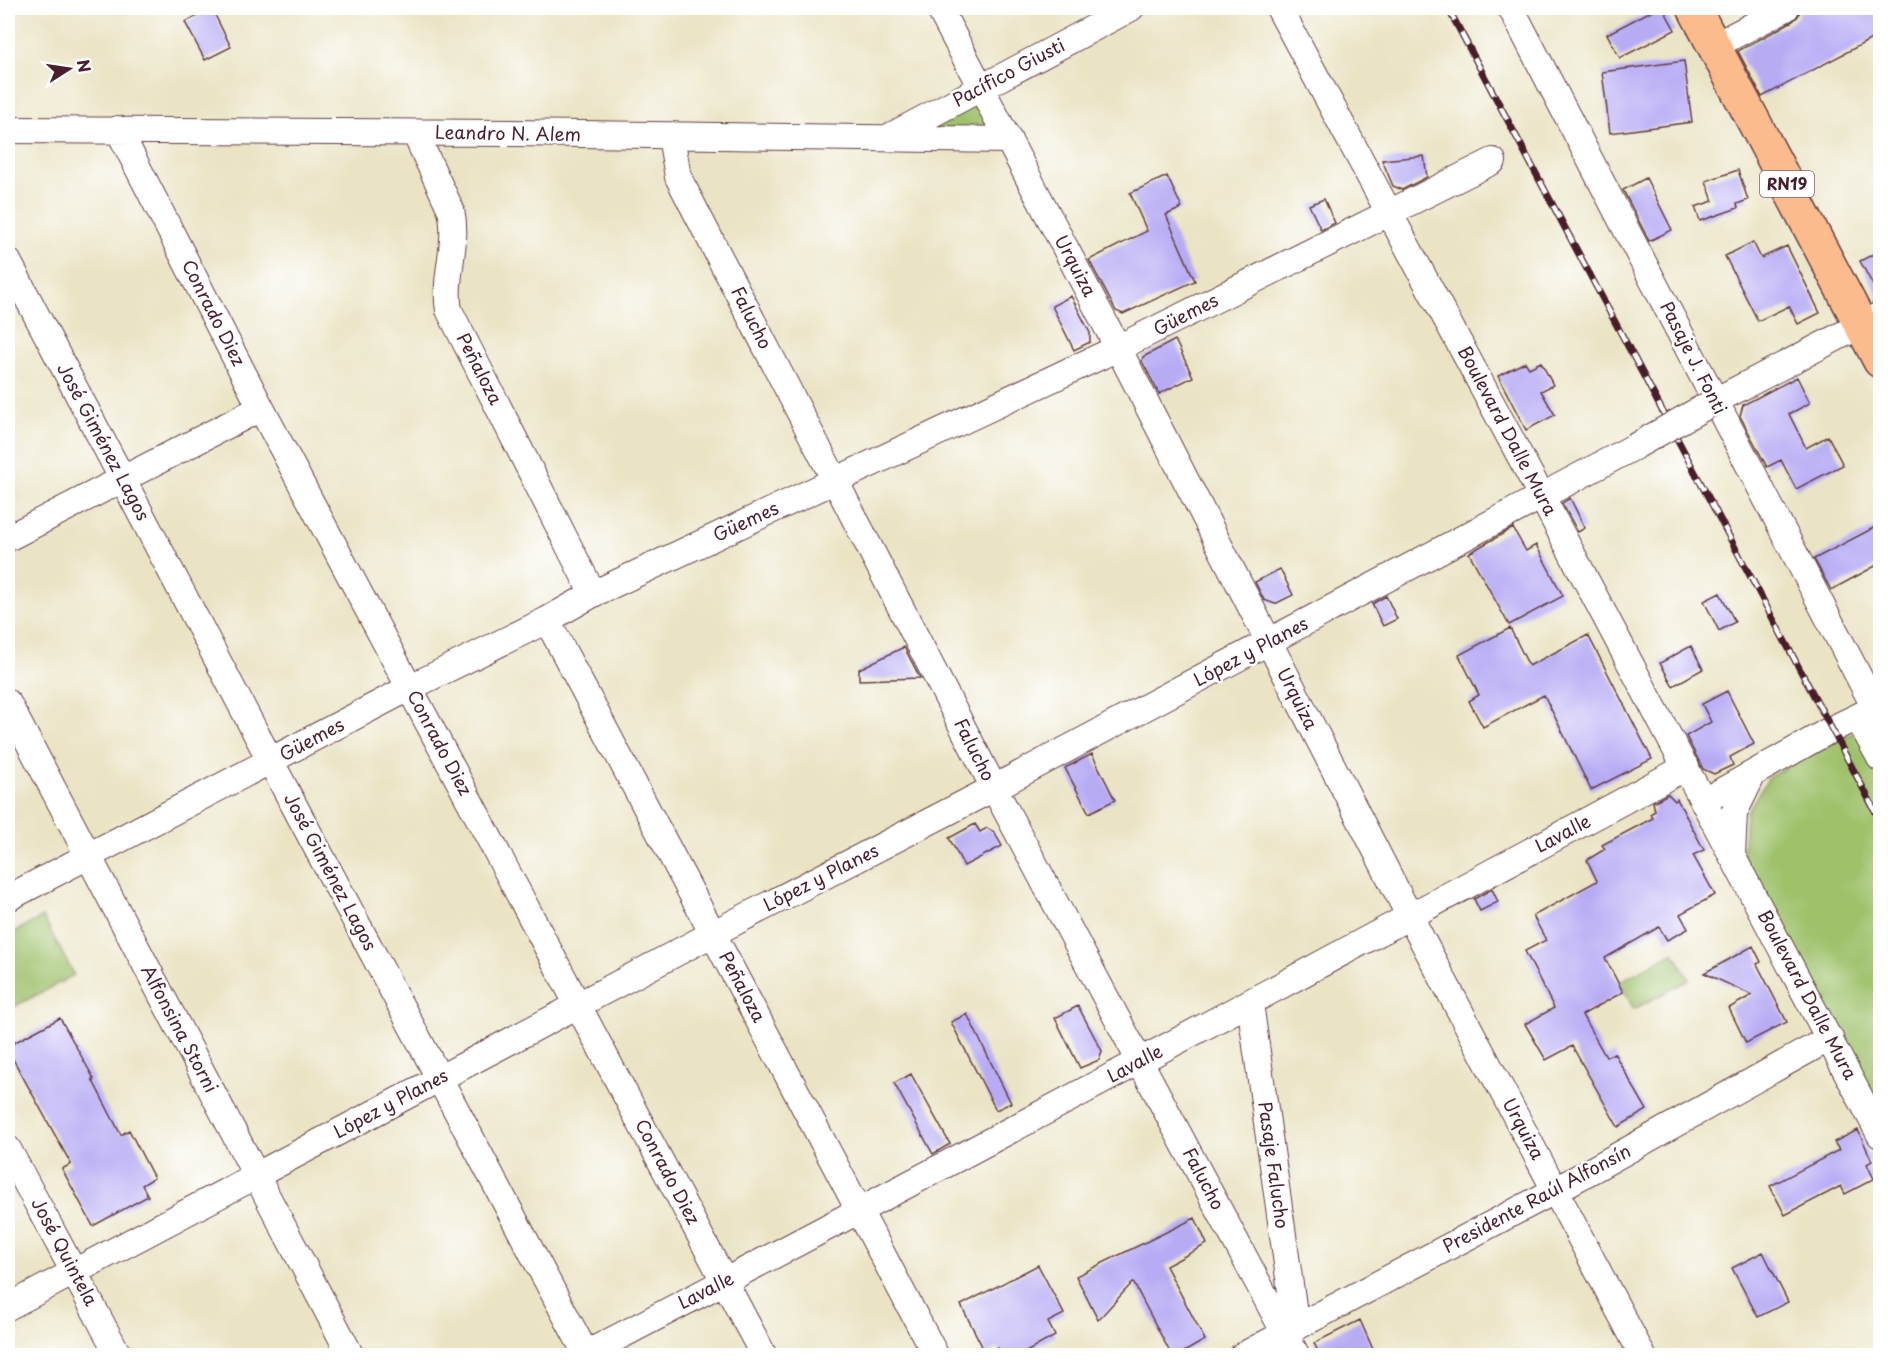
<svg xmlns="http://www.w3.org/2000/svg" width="1888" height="1363" viewBox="0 0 1888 1363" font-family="'Playpen Sans',sans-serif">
<rect width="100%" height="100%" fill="#fff"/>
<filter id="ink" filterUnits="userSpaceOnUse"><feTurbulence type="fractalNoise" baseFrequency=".0167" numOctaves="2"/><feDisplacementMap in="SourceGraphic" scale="12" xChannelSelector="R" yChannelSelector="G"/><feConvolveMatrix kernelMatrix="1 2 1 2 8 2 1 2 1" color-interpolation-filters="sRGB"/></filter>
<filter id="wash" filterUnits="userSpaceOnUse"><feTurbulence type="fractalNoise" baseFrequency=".008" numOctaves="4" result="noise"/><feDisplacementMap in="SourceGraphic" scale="24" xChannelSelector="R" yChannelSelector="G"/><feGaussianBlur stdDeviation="1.35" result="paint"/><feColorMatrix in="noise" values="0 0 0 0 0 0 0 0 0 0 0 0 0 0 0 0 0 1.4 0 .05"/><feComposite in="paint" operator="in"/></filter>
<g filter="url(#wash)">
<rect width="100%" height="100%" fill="#eae4c5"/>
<path fill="#9ec16b" stroke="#74704b" stroke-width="1.5" d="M982,88l27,52 -123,-2z
M1880,719v397l-137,-257 3,-46 24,-37z
M43,917l31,58 -66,35v-75z
M1674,952l15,28 -55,29 -15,-27z"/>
<g id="blocks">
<path fill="#b7acf4" d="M1657,8h6l12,22 -55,28 -13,-24z
M1806,8h75v26l-119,63 -24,-46 55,-30 5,-5 2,-5z
M212,9l19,38 -26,13 -20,-38z
M1684,61l8,61 -82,11 -8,-61z
M1424,156l3,21 -25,13 -9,-4 -11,-26z
M1738,170l10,30 -11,4 1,4 -38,13 -5,-14 18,-6 -7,-20z
M1167,176l15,32 -16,7 29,66 -72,33 -7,-3 -27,-51 58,-29 -17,-38z
M1646,178l26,52 -23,11 -26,-51z
M1324,199l11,24 -14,7 -12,-25z
M1753,242l8,16 26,-12 33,67 -22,11 -9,-18 -31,15 -33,-65z
M1881,250v50l-21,-39z
M1071,296l19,37v9l-16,8 -22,-44z
M1175,340l18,37 -34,17 -17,-33 1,-4z
M1525,362l4,6 12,-6 12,23 -12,6 14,24 -29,15 -28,-54z
M1797,377l13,26 -21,11 17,34 22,-12 15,29 -47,24 -15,-29 -14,7 -27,-51 3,-11z
M1570,498l15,30 -7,4 -16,-29z
M1881,524v39l-50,27 -17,-31z
M1513,528l13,23 10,-6 27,51 -54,29 -40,-72z
M1280,569l13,26 -18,9 -11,-4 -9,-18z
M1720,593l15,29 -16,9 -15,-30z
M1386,596l11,23 -14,7 -11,-22z
M1510,628l19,38 59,-31 64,124 -61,31 -47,-95 -61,32 -14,-26 10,-6 -20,-40z
M1691,646l12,23 -30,17 -13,-23z
M904,647l16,31 -61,2v-11z
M1727,691l27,53 -24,13 3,8 -19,9 -11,-5 -17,-33 25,-14 -9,-18z
M1092,754l23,46 -26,13 -24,-45z
M1668,794l7,7 2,-2 27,51 -11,5 22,40 -35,19 8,15 -21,11 -8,-13 -54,31 18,34 -41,23 24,42 8,-4 33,57 -29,17 -46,-81 -26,14 -21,-36 29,-16 -29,-57 21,-11 -13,-24 64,-35 -10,-21 18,-11 -3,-4 51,-27 -3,-4 5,-3 -2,-9z
M975,824l5,8 7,-4 7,4 8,14 -38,20 -15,-28z
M1492,889l6,13 -18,9 -6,-12z
M1753,946l8,16 -4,2 30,58 -41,21 -17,-35 23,-13 -48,-22z
M1078,1006l24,45 -3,9 -19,8 -25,-50z
M967,1014l44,89 -15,7 -45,-88z
M60,1018l34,61h-2l29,56 8,-5 25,48 -12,7 6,11 -55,30 -31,-57 9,-5 -63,-114v-4z
M911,1074l39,70 -17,10 -39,-71z
M1858,1130l14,31 -5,3 7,15 -29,15 -4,-8 -56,29 -15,-29 69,-36 -5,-8z
M1195,1218l12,26 -41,22 39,74 -28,16h-5l-39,-74 -35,38 -22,-44z
M1763,1252l25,50 -30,15 -26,-49z
M1038,1265l26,49 -16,8 7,14 -36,20h-17l-4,-8 -12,6 -25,-49z
M1360,1320l16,36h-56l-6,-13z"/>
</g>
</g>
<g filter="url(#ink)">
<use href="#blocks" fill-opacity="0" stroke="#623d42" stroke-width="1.5"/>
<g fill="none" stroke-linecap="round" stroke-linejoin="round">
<g stroke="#623d42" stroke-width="28">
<path id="minor" d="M939,8l179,340 292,569 233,439
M1279,8l263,489 338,638
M1511,8l364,700
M1714,46l72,-38
M118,129l143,279 503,948
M8,130l505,3 496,7
M415,133l36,77c8,34 -8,67 -2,100l144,284
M671,136l7,41 316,611 303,568
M889,137l242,-129
M8,261l263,501 316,594
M1715,401l165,-86
M8,538l253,-130
M547,620l389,736
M8,703l343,653
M1858,718l22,40
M1704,801l128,-72 48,-23
M1732,856l2,-43 19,-39
M8,898l401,-210 138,-68 46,-26 525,-246 375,-187
M1250,1003l46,324
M8,1149l111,207
M8,1307l706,-374 280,-145 640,-341
M582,1356c370,-193 737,-390 1104,-589
M1242,1356l314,-166 274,-152"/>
</g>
<g stroke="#623d42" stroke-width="36">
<path id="highway" d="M1694,8l186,353"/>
</g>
<use href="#minor" stroke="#fff" stroke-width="26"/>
<use href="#highway" stroke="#fbbb8c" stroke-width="33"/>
<g stroke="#4a1f2b" stroke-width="7">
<path id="rail" d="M1448,8l432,812"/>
</g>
<use href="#rail" stroke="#fff" stroke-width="4.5" stroke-dasharray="14" stroke-linecap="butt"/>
<g stroke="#623d42" stroke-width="28" stroke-linecap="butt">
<path id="minor-bridge" d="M1634,447l81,-46"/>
</g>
<use href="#minor-bridge" stroke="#fff" stroke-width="26"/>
</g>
</g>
<g text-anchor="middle" stroke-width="5" stroke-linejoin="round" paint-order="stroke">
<rect fill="#fff" stroke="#80626b" stroke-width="1.5" x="1760" y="171" width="54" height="26" rx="4.5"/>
<g font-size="16" font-weight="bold" fill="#4a1f2b">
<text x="1787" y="190">RN19</text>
</g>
<g font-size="18" fill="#4a1f2b" stroke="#fff">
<text transform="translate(1009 73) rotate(-28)" y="6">Pacífico Giusti</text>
<text transform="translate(508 134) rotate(1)" y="6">Leandro N. Alem</text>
<text transform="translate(1075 266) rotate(62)" y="6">Urquiza</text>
<text transform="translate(213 313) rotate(63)" y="6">Conrado Diez</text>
<text transform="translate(1186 315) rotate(-27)" y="6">Güemes</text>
<text transform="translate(751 318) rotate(63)" y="6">Falucho</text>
<text transform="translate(1693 358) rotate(63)" y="6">Pasaje J. Fonti</text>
<text transform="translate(479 369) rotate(63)" y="6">Peñaloza</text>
<text transform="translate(1507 431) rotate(62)" y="6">Boulevard Dalle Mura</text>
<text transform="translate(103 442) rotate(62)" y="6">José Giménez Lagos</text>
<text transform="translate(746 522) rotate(-25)" y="6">Güemes</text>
<text transform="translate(1251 652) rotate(-28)" y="6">López y Planes</text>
<text transform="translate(1297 699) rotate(63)" y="6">Urquiza</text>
<text transform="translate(312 740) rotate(-28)" y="6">Güemes</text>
<text transform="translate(439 743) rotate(62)" y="6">Conrado Diez</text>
<text transform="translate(974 750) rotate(63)" y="6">Falucho</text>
<text transform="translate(1563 834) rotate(-28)" y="6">Lavalle</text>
<text transform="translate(330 872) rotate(62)" y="6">José Giménez Lagos</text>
<text transform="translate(821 878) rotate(-27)" y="6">López y Planes</text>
<text transform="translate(742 987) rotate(62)" y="6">Peñaloza</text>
<text transform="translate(1807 995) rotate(62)" y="6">Boulevard Dalle Mura</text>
<text transform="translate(179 1029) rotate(62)" y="6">Alfonsina Storni</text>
<text transform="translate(1135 1064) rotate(-28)" y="6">Lavalle</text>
<text transform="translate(391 1104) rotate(-28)" y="6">López y Planes</text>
<text transform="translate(1523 1129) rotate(62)" y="6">Urquiza</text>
<text transform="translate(1273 1165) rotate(82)" y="6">Pasaje Falucho</text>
<text transform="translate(667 1172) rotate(62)" y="6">Conrado Diez</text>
<text transform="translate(1203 1179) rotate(62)" y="6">Falucho</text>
<text transform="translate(1537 1199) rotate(-28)" y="6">Presidente Raúl Alfonsín</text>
<text transform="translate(64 1252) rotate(62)" y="6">José Quintela</text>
<text transform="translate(706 1291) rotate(-27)" y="6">Lavalle</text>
</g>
</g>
<rect width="1888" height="1363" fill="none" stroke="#fff" stroke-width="30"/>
<g transform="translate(69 69) rotate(78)" stroke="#ffffff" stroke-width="4.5" paint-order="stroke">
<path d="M0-4.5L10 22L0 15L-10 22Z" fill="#4a1f2b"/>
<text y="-9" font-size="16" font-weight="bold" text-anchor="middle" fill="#4a1f2b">N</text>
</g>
</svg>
